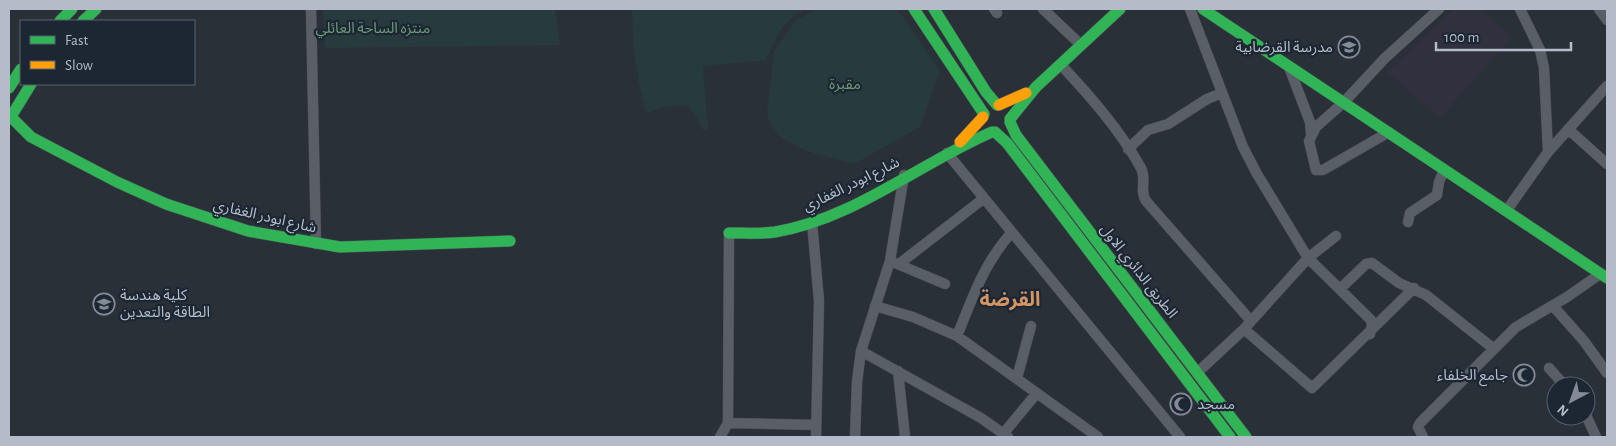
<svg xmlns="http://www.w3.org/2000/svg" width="1616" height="446" viewBox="0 0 1616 446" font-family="'Alegreya Sans','Noto Sans Arabic',sans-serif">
<rect width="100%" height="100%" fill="#2a3038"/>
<path fill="#31303e" d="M1454,9h26l32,28 -72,81 -53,-46z"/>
<path fill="#273a3e" d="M323,9h232l5,36 -235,3z
M632,9h173c-24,13 -28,27 -39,51l-63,6 5,64h-5l-6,-13 -11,-12 -18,1 -22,7c-9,-35 -14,-68 -14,-104z
M819,9h77l8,9 36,53 -20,56 -66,37c-29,-9 -80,-15 -87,-51l7,-62 22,-31z"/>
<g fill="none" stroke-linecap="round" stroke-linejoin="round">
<g stroke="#484c53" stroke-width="11">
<path id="street" d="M311,9l5,235
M994,9l3,4
M1043,9l38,36
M1190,9l53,138 14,27 51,84 63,62 1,5 -2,9
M1599,9l8,11
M1061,65c29,31 59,65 80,103 6,12 -2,22 5,33l105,120
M1289,67l21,55 1,12
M1568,129l39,35
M1389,132l-66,38h-7l-7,-29 7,-14 28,-25 41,-44 54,-49
M1128,149l20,-19 20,-6 39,-25 15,-6
M1548,152l59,-66
M947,153l233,284
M1507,210l41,-58 -4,-84 -4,-18 -20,-41
M812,222l7,79 -3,136
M1408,222l2,-9 27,-18 2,-13 5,-12
M895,263l50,21
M899,264l84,-65
M1340,289l26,-25 6,-1 27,20 27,12 68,54
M875,306l38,11 44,19 141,101
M1553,306l31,35 23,32
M1244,329l68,59 102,-100
M957,336c16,-39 26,-71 54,-103
M861,351l120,67 27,19
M1549,368l16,18
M898,371l7,66
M1198,372l46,-43 64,-71 28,-22
M1017,378l14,-52
M1586,415l10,22
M728,423l1,-190
M1003,434l33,-40
M720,437l8,-14 88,2
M855,437l2,-55 4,-31 29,-90 14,-86
M1423,437l-5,-10 2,-4 96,-96 51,-30 33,-23"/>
</g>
<g stroke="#484c53" stroke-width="12">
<path id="fast" d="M914,9l70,105
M934,9l52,83 11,13
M1203,9l404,269
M60,21l12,-12
M83,21l13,-12
M9,88l12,-19
M12,115l19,-31
M12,118l19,19 86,45 49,22 82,27 92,16 170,-6
M1010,119l26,-32 84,-78
M1010,122l6,13 230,302
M995,132l12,11 223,294
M729,233c15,0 31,1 46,-1 79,-13 145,-69 217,-100"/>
</g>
<g stroke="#484c53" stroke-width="12">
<path id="slow" d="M999,105l27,-12
M960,142l23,-25"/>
</g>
<use href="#street" stroke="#5a5e66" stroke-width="10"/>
<use href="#fast" stroke="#30b455" stroke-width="11"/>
<use href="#slow" stroke="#ff9f0a" stroke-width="11"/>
</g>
<defs>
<g id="school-ring" transform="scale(1.125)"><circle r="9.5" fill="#1d2633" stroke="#848b96" stroke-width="1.5"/><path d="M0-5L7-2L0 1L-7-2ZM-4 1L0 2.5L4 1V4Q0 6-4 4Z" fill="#848b96"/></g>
<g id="university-ring" transform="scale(1.125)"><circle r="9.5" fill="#1d2633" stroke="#848b96" stroke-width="1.5"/><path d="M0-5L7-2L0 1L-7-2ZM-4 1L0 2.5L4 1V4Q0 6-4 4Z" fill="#848b96"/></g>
<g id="mosque-ring" transform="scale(1.125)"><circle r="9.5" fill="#1d2633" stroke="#848b96" stroke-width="1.5"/><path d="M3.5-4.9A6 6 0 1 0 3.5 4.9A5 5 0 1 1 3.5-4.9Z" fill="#848b96"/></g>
</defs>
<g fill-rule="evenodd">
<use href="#school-ring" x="1349" y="47"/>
<use href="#university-ring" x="104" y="304"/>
<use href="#mosque-ring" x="1524" y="375"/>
<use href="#mosque-ring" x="1181" y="404"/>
</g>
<g text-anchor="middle" stroke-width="4.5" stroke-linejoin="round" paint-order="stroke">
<g font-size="15" fill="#6b9a76" stroke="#1d2633">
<text x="373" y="33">منتزه الساحة العائلي</text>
<text x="845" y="89">مقبرة</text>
</g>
<g font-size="15" fill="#b4bcc9" stroke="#1d2633" text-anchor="end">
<text x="1333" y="52">مدرسة القرضابية</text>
<text x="120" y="300" text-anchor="start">كلية هندسة<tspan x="120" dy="17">الطاقة والتعدين</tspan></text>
<text x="1508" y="380">جامع الخلفاء</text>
<text x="1197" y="409" text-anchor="start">مسجد</text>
</g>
<g font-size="15" fill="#b4bcc9" stroke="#1d2633">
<text transform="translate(851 184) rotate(-26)" y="5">شارع ابودر الغفاري</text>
<text transform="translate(265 216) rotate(13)" y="5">شارع ابودر الغفاري</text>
<text transform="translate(1139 271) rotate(52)" y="5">الطريق الدائري الاول</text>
</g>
<g font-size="20" font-weight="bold" fill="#d59563" stroke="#1d2633">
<text x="1010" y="306">القرضة</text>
</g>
</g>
<rect width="1616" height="446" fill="none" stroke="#b4bcc9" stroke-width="20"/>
<rect x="20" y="20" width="175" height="65" fill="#1d2633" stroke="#59626f"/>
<rect x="30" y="36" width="25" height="8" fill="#30b455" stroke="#59626f"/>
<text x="65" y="45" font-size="15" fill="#b4bcc9">Fast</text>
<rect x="30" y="61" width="25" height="8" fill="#ff9f0a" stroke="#59626f"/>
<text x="65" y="70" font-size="15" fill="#b4bcc9">Slow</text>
<g transform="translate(1571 401) rotate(221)"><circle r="24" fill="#1d2633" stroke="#59626f"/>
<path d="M0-4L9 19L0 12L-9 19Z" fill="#848b96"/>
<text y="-8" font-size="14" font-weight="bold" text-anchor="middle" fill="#b4bcc9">N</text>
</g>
<path d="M1436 42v8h135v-8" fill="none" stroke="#b4bcc9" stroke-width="2.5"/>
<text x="1444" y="42" font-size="15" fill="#b4bcc9" stroke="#1d2633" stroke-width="4" paint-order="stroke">100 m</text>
</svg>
